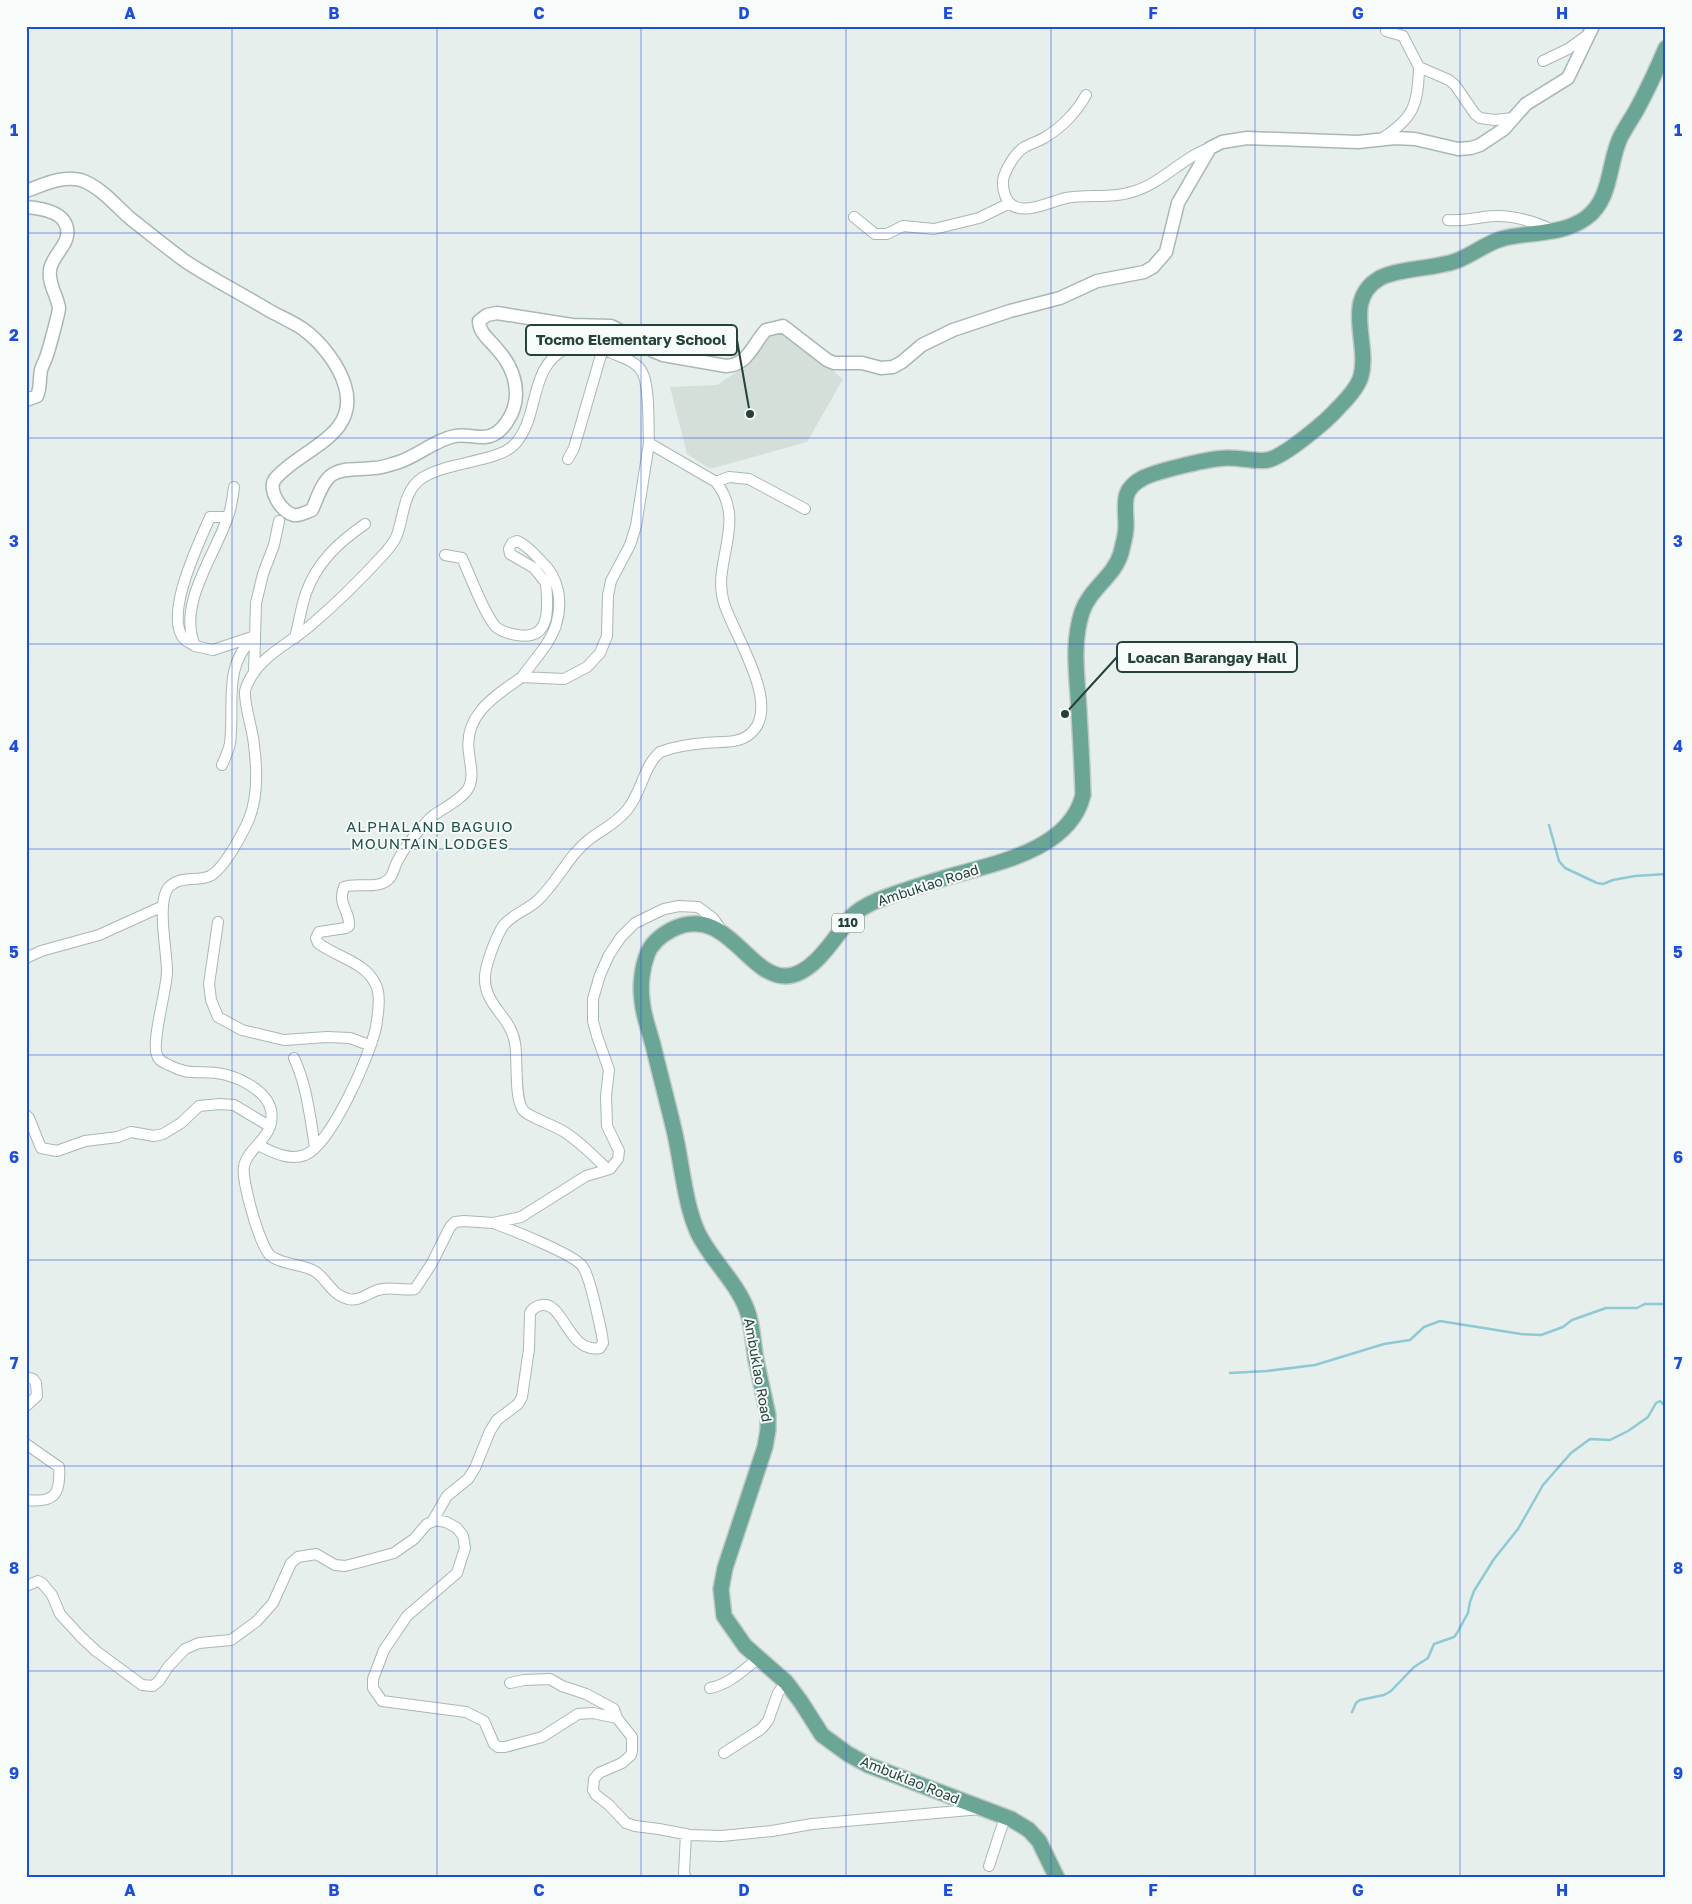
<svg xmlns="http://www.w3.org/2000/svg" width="1692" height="1904" viewBox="0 0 1692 1904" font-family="'Golos Text',sans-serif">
<rect width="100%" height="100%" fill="#e6efeb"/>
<path fill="#d4dfda" d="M769,328l20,6 54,45 -36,63 -97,27 -23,-15 -17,-67 47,-2 36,-24z"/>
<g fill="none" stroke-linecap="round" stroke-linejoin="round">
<path stroke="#8ec9d4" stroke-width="2.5" d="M1549,825l10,36 6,7 32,15 6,1 10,-4 22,-4 31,-2
M1230,1373l37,-2 48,-6 69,-21 26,-4 14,-13 16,-6 81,13 20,1 22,-8 9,-7 34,-12h31l8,-4h21
M1352,1712l4,-9 4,-3 24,-5 7,-4 23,-24 14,-9 6,-14 20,-7 3,-4 11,-20 2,-11 4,-11 20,-32 24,-30 25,-44 28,-32 19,-14 20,1 18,-9 20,-14 8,-14 4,-2 6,6"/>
<g stroke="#a8b8b2" stroke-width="12">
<path id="minor" d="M1386,31l17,5 16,31 30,13 6,5 20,29 5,4 15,2 18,-2
M1543,61l25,-12 21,-15
M1086,95c-9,17 -25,33 -42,43 -7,4 -15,6 -21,10 -8,6 -16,19 -19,28 -2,6 -1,13 1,19 9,27 45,6 61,3 23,-4 47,1 69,-7 28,-9 48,-34 75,-43
M1381,139c33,-21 37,-34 38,-72
M854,217l21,17h12l16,-8 31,3 45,-11 31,-15
M1448,220c13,1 23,-1 36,-3 24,-4 47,3 69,13
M568,459l6,-11 29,-100
M716,482l13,-5 20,2 56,30
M234,487c-1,7 -2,16 -4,23 -11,41 -54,92 -35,136l18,4 42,-14
M445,555l17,3c7,15 23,58 34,69 6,5 14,7 21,8 35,6 31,-29 29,-52l-12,-15 -24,-14 -1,-5 3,-6 5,-2c9,3 17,13 24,20 18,16 22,41 15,64 -6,19 -23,36 -34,52l42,2 23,-12 13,-14 7,-17 1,-41 3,-14 19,-36 6,-19 13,-83 67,39c32,40 -5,81 8,121 9,30 55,98 30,127 -12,15 -32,11 -49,13 -15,1 -31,4 -45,9 -17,15 -18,40 -33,58 -13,15 -21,17 -36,28 -23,17 -33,44 -54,63 -10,9 -26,14 -34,25 -7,11 -17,37 -18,50 -2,29 26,40 30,67 3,17 -1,55 8,67 5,7 34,16 43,23 15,10 28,23 40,35l4,1 8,-10 1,-8 -12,-25 -1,-30 3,-26 -12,-34 -4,-15v-22l7,-24 9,-20 12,-18 14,-14 29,-14 15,-3 19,1 15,11 9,13
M295,638c4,-15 6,-31 11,-45 11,-31 33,-51 59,-69
M195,646c-3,-2 -7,-4 -10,-6 -23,-23 15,-99 25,-123h17
M254,673l2,-70 7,-29 11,-29 5,-24
M222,765c3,-7 7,-15 8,-22 5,-39 -8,-76 24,-106
M218,922l-9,62 2,16 7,17 24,13 42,10 43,-3 23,1 19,7
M26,958l15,-7 58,-16 64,-29
M294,1058c13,28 16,59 21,89
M26,1115l3,3 12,30 16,3 28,-10 33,-4 13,-5 23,4 9,-2 18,-11 18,-17 21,-2 14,1 35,21
M258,1145c15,7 30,16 47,10 26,-10 66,-102 71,-128 2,-13 5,-31 0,-42 -10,-23 -40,-28 -58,-42l-2,-5 3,-6 27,-4 3,-2c1,-16 -12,-21 -5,-39 14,-5 31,3 44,-7 6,-5 6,-14 10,-20 6,-11 14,-22 22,-31 5,-5 9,-10 14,-14 10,-7 30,-17 35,-28 5,-11 1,-23 0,-34 -6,-38 26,-57 53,-76
M610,1169l-24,7 -65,41 -28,6 -29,-2 -9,1 -5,5 -18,36 -17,26c-11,2 -21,-2 -32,0 -13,1 -21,13 -35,10 -16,-4 -20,-18 -32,-27 -13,-9 -32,-6 -45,-16 -11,-8 -30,-77 -27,-90 4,-20 32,-28 27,-56 -5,-21 -36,-35 -55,-37 -19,-2 -29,2 -47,-8 -5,-2 -10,-4 -12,-10 -6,-14 10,-65 10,-84 0,-20 -11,-70 2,-84 12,-12 27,-5 41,-11 14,-7 33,-43 39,-57 9,-22 8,-51 5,-74 -1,-14 -10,-41 -9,-53 0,-4 4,-11 6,-15 13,-23 41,-35 60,-52 26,-22 50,-46 73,-71 5,-6 10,-11 13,-19 7,-19 6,-44 25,-57 24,-16 75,-16 92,-33 27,-28 13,-78 53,-97 14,-6 33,-1 47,6 10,4 23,8 28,18 8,13 6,55 7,71
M26,1377l7,2 3,4 1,13 -11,10
M26,1444l33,23c2,28 -5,36 -33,33
M432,1522l15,-26 21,-17 7,-11 15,-37 7,-11 21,-16 4,-7 7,-48 1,-36c2,-4 4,-5 8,-7 26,-10 28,48 62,42l3,-5 -1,-8c-4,-17 -11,-56 -19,-68 -7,-12 -71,-37 -87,-43
M26,1586l12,-5 4,2 10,12 8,19 20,22 16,15 46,34 11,1 6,-5 9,-14 17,-18 14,-6 32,-3 26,-19 16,-18 18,-40 7,-6 18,-3 19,11 10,1 12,-3 37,-10 20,-14 13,-15 9,-4 10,2 11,6 6,8 2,12 -8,25 -50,43 -23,34 -11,29v9l9,13 84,11 18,9 10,23 4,3h7l37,-10 36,-23 15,-1 24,5 15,19v14l-1,4 -9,8 -23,10 -5,6 -1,11 3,5 13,10 17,18 9,3 24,3 31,6 32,1 50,-5 40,-7 169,-15
M510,1683l14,-3 26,-1 12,7 24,8 28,15 3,9
M710,1688c20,-4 33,-18 49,-30
M724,1753l37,-24 7,-8 10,-28 8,-11
M686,1834l-2,39 2,5
M989,1866l16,-49"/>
</g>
<g stroke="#a8b8b2" stroke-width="15">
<path id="tertiary" d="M26,191c17,-6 36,-16 55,-11 20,7 35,26 50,39 18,14 36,29 54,42 27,18 57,33 85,50 11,6 23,11 33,18 18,13 36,36 42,57 15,51 -46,63 -70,93 -8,11 7,34 19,36 6,1 12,-3 18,-5 5,-11 10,-29 21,-36 12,-7 27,-4 41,-6 7,0 15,-3 22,-5 21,-6 38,-23 59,-27 9,-2 17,1 27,1 20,1 34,-25 34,-43 0,-17 -8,-33 -19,-45 -7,-9 -18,-16 -18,-28l8,-6 10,-2 75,12 39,1 24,12 18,13 10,4 63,11c22,-1 27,-22 40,-36l17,-4 44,34 7,3h28l19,5 12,-1 9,-5 20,-17 31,-15 57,-19 50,-13 37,-17 47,-9 9,-5 13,-15 12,-49 32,-55 12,-6 25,-4 111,4 37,-4 20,1 43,10 13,-1 9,-3 24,-16 22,-25 42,-26 25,-52
M26,207c13,1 35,4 40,18 7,18 -14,29 -16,45 -2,14 7,25 9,38 0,4 -11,46 -14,52 -1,3 -3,6 -4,10 -2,10 0,17 -4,26l-11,4"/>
</g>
<g stroke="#c2cac8" stroke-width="18">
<path id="primary" d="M1057,1878l-18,-37 -10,-11 -18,-11 -143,-54 -20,-11 -26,-19 -21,-33 -15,-20 -41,-36 -21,-30 -3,-27 4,-21 40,-121 3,-17v-15c-4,-18 -8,-36 -12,-55 -3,-16 -3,-34 -9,-50 -11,-29 -36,-50 -49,-77 -13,-28 -16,-68 -23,-99 -7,-30 -15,-60 -22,-89 -4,-15 -10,-30 -11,-45 -2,-14 0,-32 5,-45 4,-12 13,-19 24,-25 55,-28 76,47 115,46 28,-1 50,-41 66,-60 7,-7 17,-12 26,-16 24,-9 49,-17 73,-24 45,-13 119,-26 132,-81 -1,-34 -3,-67 -5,-100 -2,-28 -5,-55 4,-83 8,-24 32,-35 39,-59 2,-9 5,-18 5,-27 0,-22 -6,-36 17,-48 14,-7 71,-21 86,-20 13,0 27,4 39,2 17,-4 59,-39 71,-53 8,-8 19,-20 22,-31 9,-33 -19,-76 19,-98 19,-10 54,-9 76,-17 16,-6 29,-17 45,-22 28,-8 60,-3 85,-21 26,-19 22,-54 34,-80 5,-10 12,-20 17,-29 11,-20 20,-40 29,-61"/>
</g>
<use href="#minor" stroke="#fff" stroke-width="10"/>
<use href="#tertiary" stroke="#fff" stroke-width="12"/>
<use href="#primary" stroke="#6aa596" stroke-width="15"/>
</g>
<path fill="none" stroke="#1d4ed8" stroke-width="1" stroke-opacity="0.55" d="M232,26v1852M437,26v1852M641,26v1852M846,26v1852M1051,26v1852M1255,26v1852M1460,26v1852M26,233h1640M26,438h1640M26,644h1640M26,849h1640M26,1055h1640M26,1260h1640M26,1466h1640M26,1671h1640"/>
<g text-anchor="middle" stroke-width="4" stroke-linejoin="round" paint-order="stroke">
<rect fill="#f7fbf9" stroke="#637a73" stroke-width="1" x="832" y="913.5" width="32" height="19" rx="4"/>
<g font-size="12" font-weight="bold" fill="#24423a">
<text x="848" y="927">110</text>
</g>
<g font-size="14" fill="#24423a" stroke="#f7fbf9">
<text transform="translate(928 885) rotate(-18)" y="5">Ambuklao Road</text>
<text transform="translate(758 1370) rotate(80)" y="5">Ambuklao Road</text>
<text transform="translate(910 1780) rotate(22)" y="5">Ambuklao Road</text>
</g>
<g font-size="15" letter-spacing="1" fill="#1f5548" stroke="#f7fbf9">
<text x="430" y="832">ALPHALAND BAGUIO<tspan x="430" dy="17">MOUNTAIN LODGES</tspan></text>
</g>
</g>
<path fill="none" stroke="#24423a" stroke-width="2" d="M750 414L737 340M1065 714L1117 657"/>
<g fill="#24423a" stroke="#f7fbf9" stroke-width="2">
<circle cx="750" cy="414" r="5"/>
<circle cx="1065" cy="714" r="5"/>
</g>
<g fill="#f7fbf9" stroke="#24423a" stroke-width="2">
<rect x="526" y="325" width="211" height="30" rx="5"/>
<rect x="1117" y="642" width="180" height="30" rx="5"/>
</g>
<g font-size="15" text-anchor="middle" font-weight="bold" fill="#24423a">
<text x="631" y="345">Tocmo Elementary School</text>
<text x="1207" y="663">Loacan Barangay Hall</text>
</g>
<rect width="1692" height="1904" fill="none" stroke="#f7fbf9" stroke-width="55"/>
<rect x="28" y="28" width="1636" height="1848" fill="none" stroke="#1d4ed8" stroke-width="2"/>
<g font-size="16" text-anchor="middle" font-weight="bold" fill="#1d4ed8">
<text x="130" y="19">A</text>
<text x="334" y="19">B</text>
<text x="539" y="19">C</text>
<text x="744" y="19">D</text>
<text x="948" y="19">E</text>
<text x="1153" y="19">F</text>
<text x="1358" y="19">G</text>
<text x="1562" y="19">H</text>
<text x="14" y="136">1</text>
<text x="1678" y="136">1</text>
<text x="14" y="341">2</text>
<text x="1678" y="341">2</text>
<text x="14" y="547">3</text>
<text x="1678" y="547">3</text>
<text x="14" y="752">4</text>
<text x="1678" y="752">4</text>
<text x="14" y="958">5</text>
<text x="1678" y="958">5</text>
<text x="14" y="1163">6</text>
<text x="1678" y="1163">6</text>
<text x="14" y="1369">7</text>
<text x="1678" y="1369">7</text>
<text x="14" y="1574">8</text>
<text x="1678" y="1574">8</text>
<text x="14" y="1779">9</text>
<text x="1678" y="1779">9</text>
<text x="130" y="1896">A</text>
<text x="334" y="1896">B</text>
<text x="539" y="1896">C</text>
<text x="744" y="1896">D</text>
<text x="948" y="1896">E</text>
<text x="1153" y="1896">F</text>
<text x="1358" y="1896">G</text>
<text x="1562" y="1896">H</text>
</g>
</svg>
